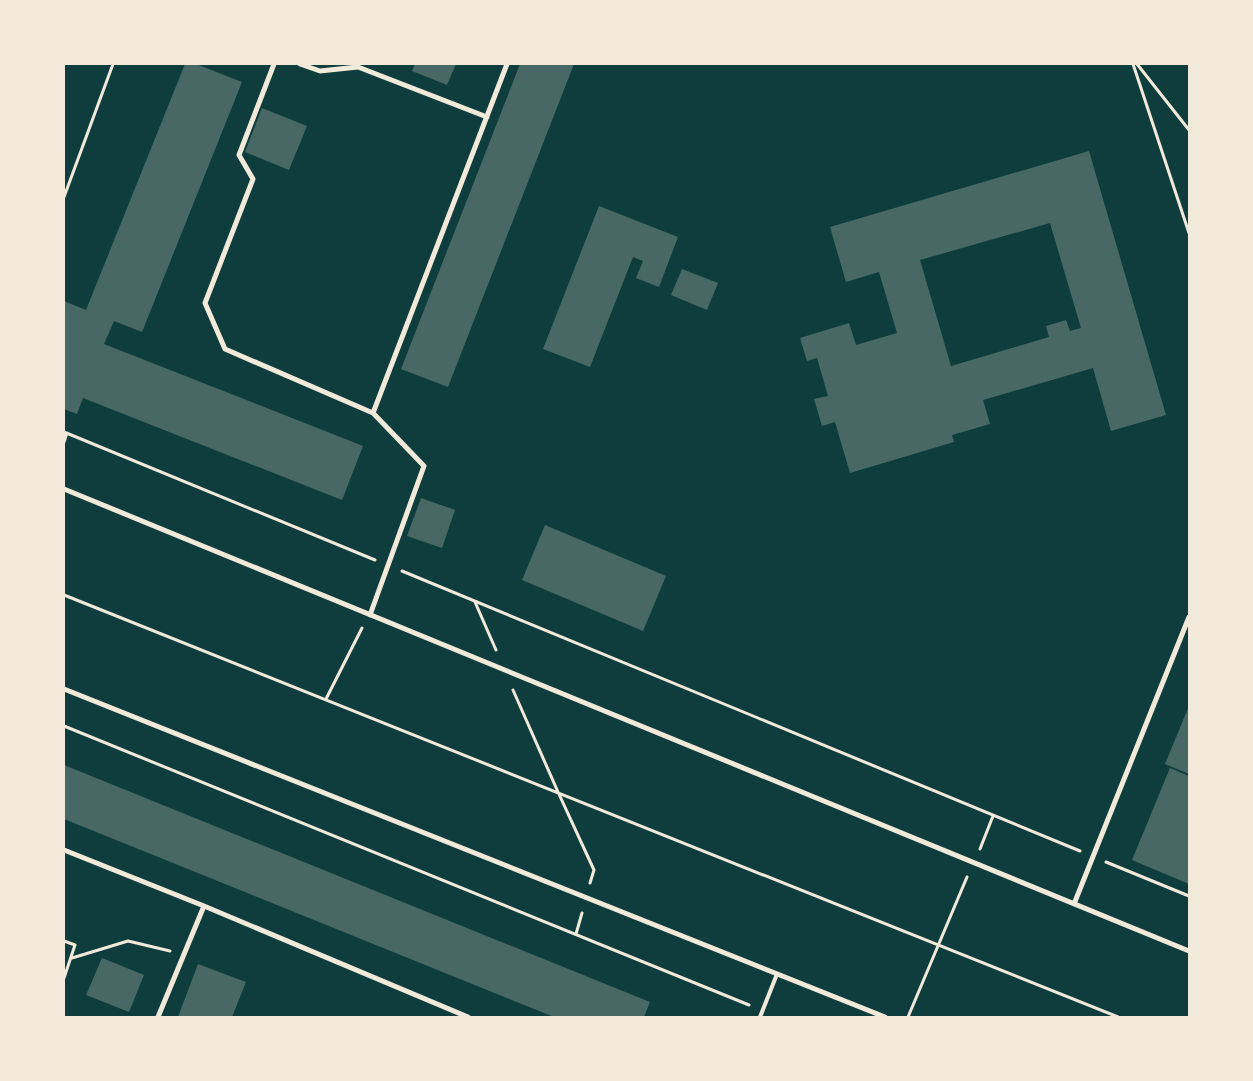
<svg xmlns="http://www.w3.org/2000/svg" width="1253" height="1081" viewBox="0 0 1253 1081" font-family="Lora,serif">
<rect width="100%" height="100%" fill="#0f3d3e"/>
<path fill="#486865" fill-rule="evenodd" d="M185,64h11l46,18 -100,250 -28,-11 -10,23 259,102 -21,54 -259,-102 -6,16 -13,-5v-108l22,9z
M415,64h41l-9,21 -35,-14z
M520,64h54l-126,323 -47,-18z
M262,108l45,18 -18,44 -44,-18z
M1089,151l77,264 -55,16 -18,-63 -110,32 7,24 -38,11 2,7 -104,31 -15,-51 -13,4 -8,-27 14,-3 -11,-38 -10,3 -7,-23 49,-15 7,22 41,-12 -18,-61 -33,10 -16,-55zM1050,223l31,105 -11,3 -4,-11 -20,6 3,11 -98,29 -31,-106z
M599,206l79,31 -19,50 -23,-9 7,-17 -10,-4 -43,110 -47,-18z
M682,269l36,14 -11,27 -36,-15z
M421,498l34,12 -13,38 -35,-12z
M545,525l121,51 -23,55 -121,-51z
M1189,706v68l-24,-10z
M64,765l586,237 -6,15h-90l-490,-198z
M1170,768l19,8v108l-57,-24z
M102,958l42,17 -15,37 -43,-17z
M198,964l48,18 -14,35h-54z"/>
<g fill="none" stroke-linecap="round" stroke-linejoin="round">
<path stroke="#f1e9da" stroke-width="3" d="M1133,64l56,169
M1137,64l52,66
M64,197l49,-133
M64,432l311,128
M64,442l3,-9
M402,571l678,280
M64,595l1054,422
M475,602l21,48
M513,690l45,102 36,78 -4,13
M326,699l36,-71
M64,726l685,279
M980,849l13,-33
M1106,862l83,34
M576,934l6,-21
M64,941l11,4 -11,33
M72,958l56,-17 42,10
M908,1017l59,-140"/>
<path stroke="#f1e9da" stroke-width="4" d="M760,1017l17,-43"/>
<path stroke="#f1e9da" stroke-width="5" d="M274,64l-35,91 14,24 -48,124 20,46 148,64
M300,64l20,7 38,-4 129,50
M64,489l1125,462
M370,615l54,-149 -51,-53 134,-349
M64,689l821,328
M64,850l140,56 264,111
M1074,904l115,-287
M158,1017l46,-111"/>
</g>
<rect width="1253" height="1081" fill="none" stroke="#f1e9da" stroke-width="130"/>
</svg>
